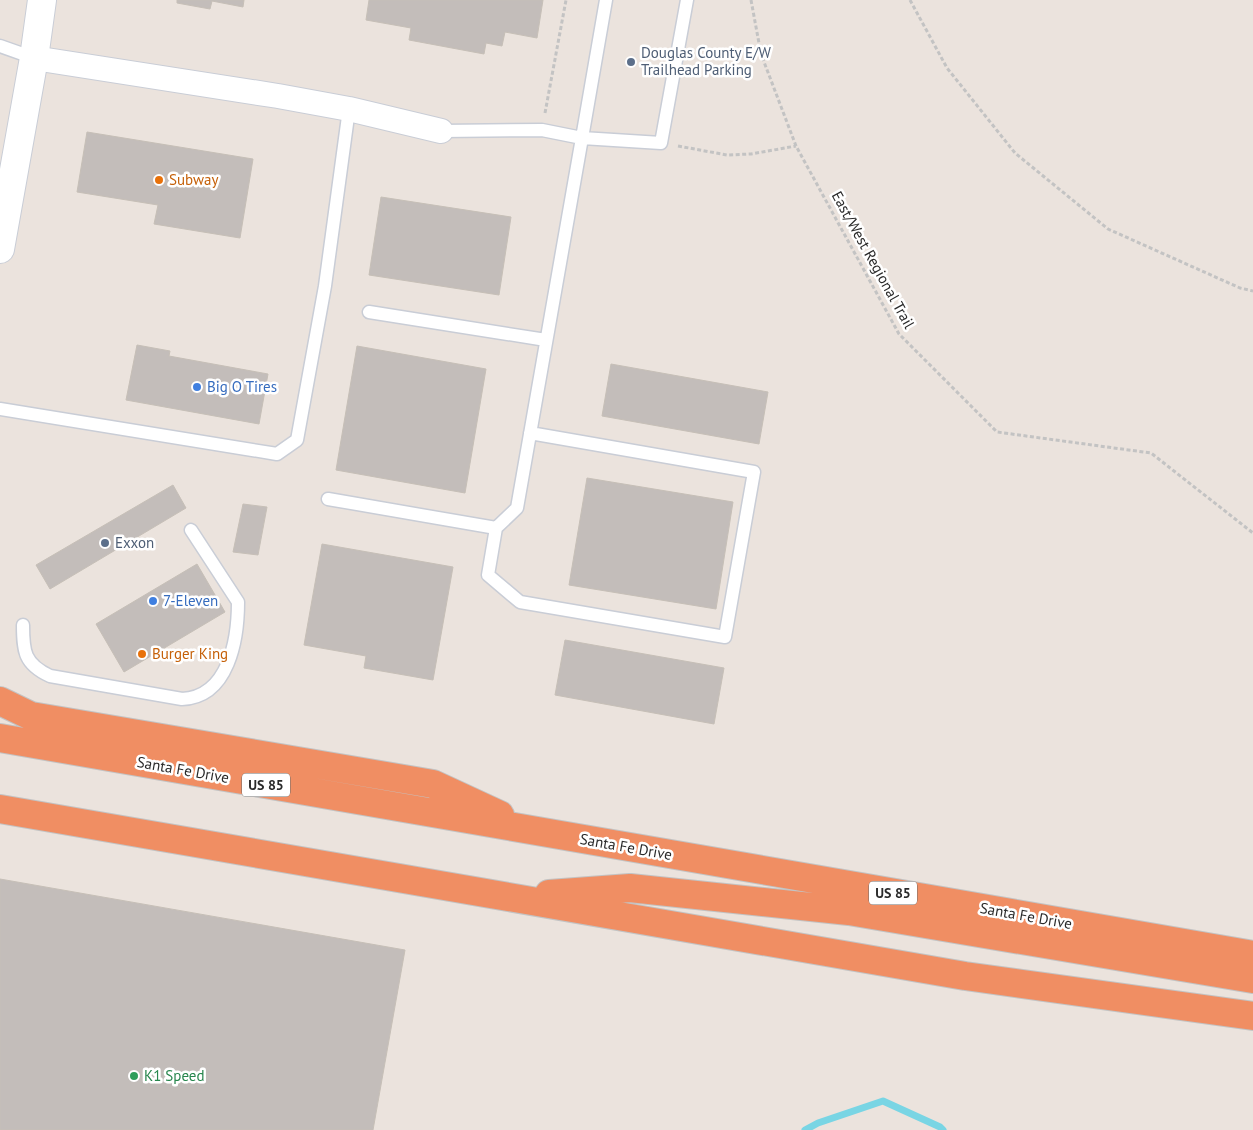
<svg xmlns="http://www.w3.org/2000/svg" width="1253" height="1130" viewBox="0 0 1253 1130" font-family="'PT Sans',sans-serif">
<rect width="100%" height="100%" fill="#ebe3dd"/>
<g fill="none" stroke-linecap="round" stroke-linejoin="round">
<path stroke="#79d5e4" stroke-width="7" d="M805,1130l13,-7 65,-22 57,26 3,3"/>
</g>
<path fill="#c3bdba" stroke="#c6bfb7" d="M177,0h67l-1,7 -31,-6 -2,8 -33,-6z
M369,0h174l-6,38 -32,-6 -3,14 -16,-3 -2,11 -75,-14 2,-12 -45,-8z
M87,132l166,27 -13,79 -86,-14 4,-19 -81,-13z
M381,197l130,20 -12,78 -130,-20z
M137,345l33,6 -1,5 99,18 -9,50 -133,-24z
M357,346l129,23 -21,124 -129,-23z
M611,364l157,28 -9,52 -157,-28z
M587,478l146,24 -17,107 -147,-24z
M173,485l13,23 -136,81 -14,-24z
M243,504l24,3 -9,48 -25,-3z
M322,544l131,23 -20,113 -69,-12 2,-12 -62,-11z
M197,564l28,48 -101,60 -28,-48z
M565,640l159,28 -10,56 -159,-29z
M0,879l405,71 -32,180h-373z"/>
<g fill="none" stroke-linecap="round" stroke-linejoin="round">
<g stroke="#c9cdd6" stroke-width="15">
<path id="lane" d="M0,46l34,12
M441,131l101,-1 40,8 24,-138
M369,312l177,28
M0,409l277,45 20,-14 28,-154 24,-177
M530,433l224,39 -29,165 -205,-35 -32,-27 8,-47 21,-20 65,-370 79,5 26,-143
M328,499l168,29
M23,625c0,26 1,39 27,51l132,23c47,-2 56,-60 56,-97l-47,-72"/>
</g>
<g stroke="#c9cdd6" stroke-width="26">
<path id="street" d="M34,58l244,38 71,13 92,22"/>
</g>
<g stroke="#c9cdd6" stroke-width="30">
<path id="secondary" d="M0,249l34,-191 8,-58"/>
</g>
<g stroke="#c3c3c3" stroke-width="30">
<path id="highway" d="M0,701l31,15 402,68 67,31
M0,738l1253,217
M0,809l965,167 288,40
M549,894l81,-6 219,23 404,68"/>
</g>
<path stroke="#c3c3c3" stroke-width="3" stroke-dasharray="4 2.5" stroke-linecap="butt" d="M751,0l10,54 35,92 103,188 98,98 154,21 102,80
M910,0l37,68 68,85 93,76 132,59 13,3
M545,113l21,-113
M678,146l49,9 24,-1 45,-8"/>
<use href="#lane" stroke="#fff" stroke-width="12"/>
<use href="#street" stroke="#fff" stroke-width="24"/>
<use href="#secondary" stroke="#fff" stroke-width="28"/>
<use href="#highway" stroke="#f08e63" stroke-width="28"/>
</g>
<g fill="#5c6f8a" stroke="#fff" stroke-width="2">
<circle cx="631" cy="62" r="5"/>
<circle cx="105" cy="543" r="5"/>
</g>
<g fill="#e8710a" stroke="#fff" stroke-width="2">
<circle cx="159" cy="180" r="5"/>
<circle cx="142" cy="654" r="5"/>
</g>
<g fill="#3f7fe0" stroke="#fff" stroke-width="2">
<circle cx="197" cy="387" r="5"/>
<circle cx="153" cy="601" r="5"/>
</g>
<circle fill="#2e9e5b" stroke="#fff" stroke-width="2" cx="134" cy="1076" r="5"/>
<g text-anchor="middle" stroke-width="5" stroke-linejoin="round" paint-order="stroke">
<g fill="#fff" stroke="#6a6a6a" stroke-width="1">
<rect x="242" y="773.5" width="48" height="23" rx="4"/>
<rect x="869" y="881.5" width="48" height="23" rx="4"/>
</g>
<g font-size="14" font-weight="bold" fill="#2a2a2a">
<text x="266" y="790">US 85</text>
<text x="893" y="898">US 85</text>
</g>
<g font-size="15" fill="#4e5e75" stroke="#fff" text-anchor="start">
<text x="641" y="58">Douglas County E/W<tspan x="641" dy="17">Trailhead Parking</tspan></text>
<text x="115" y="548">Exxon</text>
</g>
<g font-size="15" fill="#c56008" stroke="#fff" text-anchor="start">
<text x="169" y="185">Subway</text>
<text x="152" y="659">Burger King</text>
</g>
<g font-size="15" fill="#2a2a2a" stroke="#fff">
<text transform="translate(873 260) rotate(61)" y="5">East/West Regional Trail</text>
<text transform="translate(183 770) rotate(10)" y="5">Santa Fe Drive</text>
<text transform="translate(626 847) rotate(10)" y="5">Santa Fe Drive</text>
<text transform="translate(1026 916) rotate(10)" y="5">Santa Fe Drive</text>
</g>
<g font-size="15" fill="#366cbe" stroke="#fff" text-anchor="start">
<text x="207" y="392">Big O Tires</text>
<text x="163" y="606">7-Eleven</text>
</g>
<g font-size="15" fill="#27864d" stroke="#fff" text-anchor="start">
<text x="144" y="1081">K1 Speed</text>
</g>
</g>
</svg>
